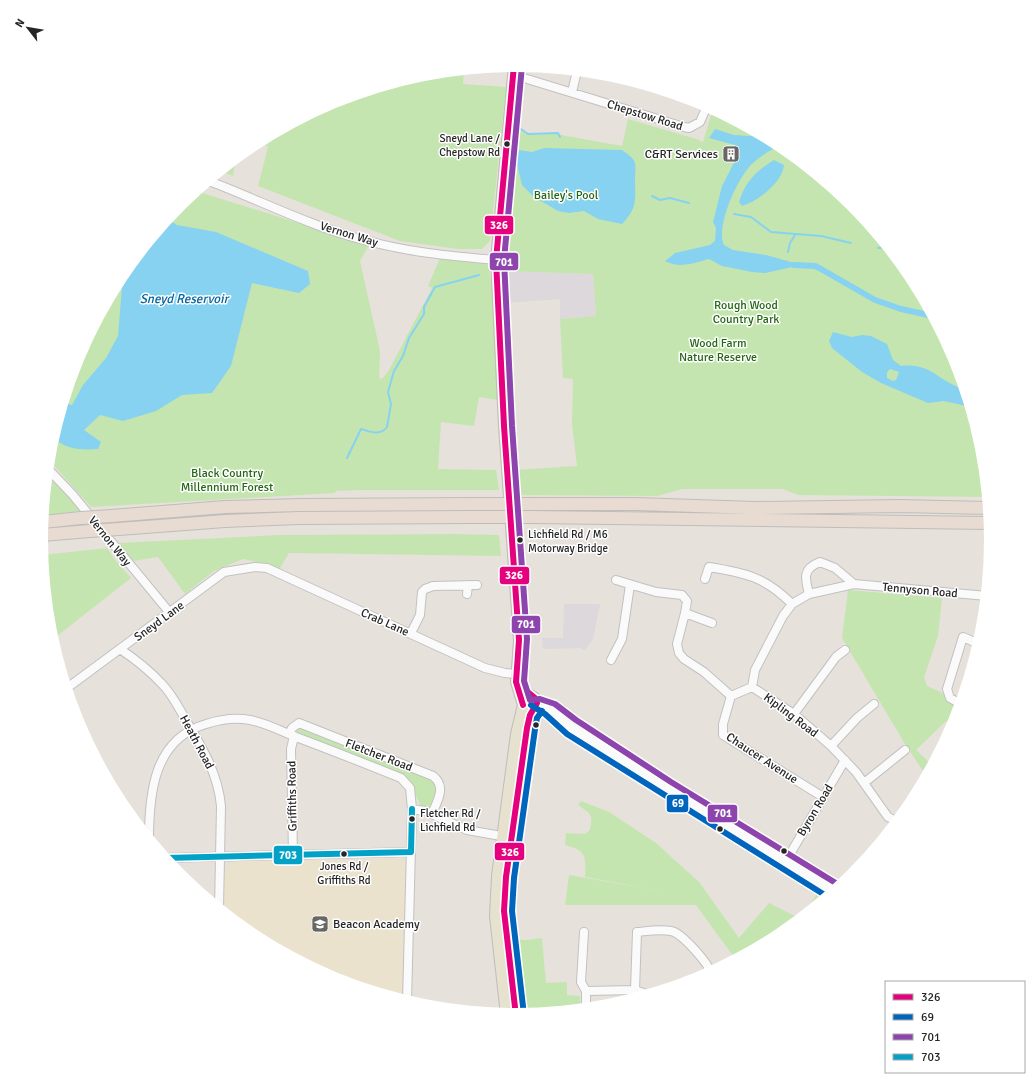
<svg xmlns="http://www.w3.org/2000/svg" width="1033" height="1081" viewBox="0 0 1033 1081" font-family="Signika,sans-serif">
<rect width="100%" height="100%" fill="#e6e1db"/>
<path fill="#dcd8db" d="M503,271l90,3 3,42 -36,3v-20l-56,4z
M564,604h36l-7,35 -8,11 -5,-2 -37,1 -1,-11h21z"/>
<path fill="#ebe2ce" d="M405,859l-3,139 -2,2 -66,-20 -82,-44 -29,-25 1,-41 8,-9z"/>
<path fill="#c5e5b0" d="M464,70l-1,14 43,3 -16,154 -8,8h-24l-58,-8 -142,-55 10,-39 -7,-6 74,-40 89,-27z
M711,115l31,10 39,20 72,59 59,73 44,82 27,89 5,49 -190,-2 -15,-6h-101l-25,7 -140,-1 -4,-25 64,-4 -5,-42 1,-45 -10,-1 -3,-59 36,-3 -3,-42 -90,-3v-34l11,-105 -1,-5 8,2 7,5 30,-1 3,2 61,11 6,-27 72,21 -1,1 4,1z
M236,158l-3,18 -13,-5z
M196,191l173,54 -9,16 20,90 -1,28 4,-1 6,-8 43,-82 -4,-2 12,-28 48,5 8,52 2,85 -19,-3 -5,29 -33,-4 -3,47 58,1 3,20h-141l-22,1 -1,2 -244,14 -42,-47 1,-12 27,-90 44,-82 59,-72z
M55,480l27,31 -38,4 3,-34z
M456,534l43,1 2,21 -212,-3 -10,17 -13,-6 -23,-5 -29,12 -29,23 -27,-37 -25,4 -14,-18 160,-8z
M107,548l9,13 15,17 -79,62 -10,-85z
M848,590l94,8 -4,38 -14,41 3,9 14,6 13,14 6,2 -7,20 -7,-7 -30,29 17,16 -6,11 -22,-33 -63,-106z
M297,728h7l130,53 4,3 -8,25 -10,-4 -10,-24 -5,-5 -112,-45z
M581,801l28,11 47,31 43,39 40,56 30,-35 32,16 -21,17 -44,24 -40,-55h-131l4,-30 98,17 -82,-15c1,-21 2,-26 -20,-32l1,-12 19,1 5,-4c3,-16 1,-16 -12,-25z
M820,887l11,7 -26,22z
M542,938l4,45 21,-1v13l13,1v14l-61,6 -10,-76h18z"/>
<path fill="#86d2f0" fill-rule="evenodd" d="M715,129l19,6 32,2 14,8c-9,5 -20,11 -28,19 -14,13 -37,63 -28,81l9,5 33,5 36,10 -37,8 -13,-1 -30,-6 -13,-7c-15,4 -30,10 -44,2l10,-8 35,-8 5,-4 1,-13 -3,-6 9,-36 18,-35 -5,-6 -26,-7z
M544,148l78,2c4,3 11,7 13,13 1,4 0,11 0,16 0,20 3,29 -13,45l-24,-5 -14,-8 -15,2 -11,-2 -24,-14 -12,-12 -6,-25 3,-10 13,2z
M774,160l10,5c-2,18 -26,36 -42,41l-3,-4c6,-20 18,-32 35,-42z
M168,219l9,6 39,7 92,39 2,13 -11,9 -47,-10 -21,83 -19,27 -30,2 -26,16 -33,10 -23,-6 -16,15 17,12 -3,7c-15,1 -33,1 -45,-12l11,-34 8,2 11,-20 23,-27 12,-22 5,-62z
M833,332l19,5 10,-2 9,1 16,8 6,16 8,6c31,-4 38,17 64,23l6,18 -27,-6 -16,2 -47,-20 -19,-11 -30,-24 -3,-7zM890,369l9,3 -3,8 -3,1 -6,-3v-6z"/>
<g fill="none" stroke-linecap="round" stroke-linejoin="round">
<path stroke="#86d2f0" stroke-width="2" d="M513,127l8,2 7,5 30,-1 2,4
M652,196l8,4 10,-2 19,5
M734,214l17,3 20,15 50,4 30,7
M878,248l9,-1
M788,252l2,-9 5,-8
M347,458l14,-29c10,3 19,7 26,-2l4,-23 -3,-12 6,-21 9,-15 6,-18 15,-24v-7l11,-20 44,-12"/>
<path stroke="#86d2f0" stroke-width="6" d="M794,265l21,1 6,3 54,31 26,9 32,7"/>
<g stroke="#c2c1c2" stroke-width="10">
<path id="minor" d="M514,75l170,52 5,1 11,-6 7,-16
M572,92l5,-21
M209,181c50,19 99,44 151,58 46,13 89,17 136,21
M48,469l24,25 98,119
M705,579l4,-12c37,6 56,10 83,37
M616,580l40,12 26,3 5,6 -2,12 27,10
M467,594l1,-9
M809,594c-4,-16 -7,-25 11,-32l15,6 19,16
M685,613l-8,31 2,9 5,6 20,13 27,24 -8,28v11l100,62
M411,633l9,-18 2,-23 3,-3 8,-3 44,-1
M120,649c15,10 30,22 42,35 11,11 17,25 25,38 16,27 31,52 34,84l-2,102
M611,660l11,-21 8,-54
M752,687l3,-17 28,-54 9,-12 17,-10 45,-10 133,12
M67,688l157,-116 31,-5 12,1 218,100 20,5 11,1
M731,696l21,-9 42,27 37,32 25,26 32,45 10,5
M534,697c14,7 24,20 37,30l264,165
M961,704l-11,-6 -3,-9 16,-52 16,7
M794,714l42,-57 9,-7
M289,734l3,-6 7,-5 134,53c14,11 4,25 -1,38
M831,746l26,-28 17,-14
M864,783l41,-33
M412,809l13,2 42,19 40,7
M149,839c0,-46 5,-100 57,-115 15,-5 29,-7 44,-4 16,3 31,11 46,17 35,13 70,27 105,41l9,10 2,21 -5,193
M293,855l-2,-106 3,-13
M165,858l246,-6
M786,861l59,-101
M584,932l-3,50 5,9v18
M635,990l2,-58c11,-1 23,-3 34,-1 11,2 37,32 40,42
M586,991l49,-1 14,5"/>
</g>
<g stroke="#bebdbb" stroke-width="12">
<path id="major" d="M514,65l-18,195 8,166 15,214 -3,42 7,23 2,2 8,1 4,-5 -2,-5 -5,-3 -6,3 -1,5
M506,1015l-11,-99 2,-40 19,-142 7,-29
M516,1016l-8,-59 -4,-46 2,-34 21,-149 3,-13 4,-7"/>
</g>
<g stroke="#bebdbb" stroke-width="14">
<path id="highway" d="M527,504h109l119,4 144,-2 90,2
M111,516l114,-9 76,-2 172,-1
M531,517l459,6
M43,522l38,-4
M119,529l106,-8 74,-3 174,-1
M42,535l48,-4"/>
</g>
<use href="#minor" stroke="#fbfafa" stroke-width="8"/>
<use href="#major" stroke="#e7e1cf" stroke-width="10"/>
<use href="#highway" stroke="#e8dbd1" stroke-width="12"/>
<g stroke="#bebdbb" stroke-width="14" stroke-linecap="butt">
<path id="highway-bridge" d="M473,504h54
M473,517h58
M81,518l30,-2
M90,531l29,-2"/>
</g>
<use href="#highway-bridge" stroke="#e8dbd1" stroke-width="12"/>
<g stroke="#fff" stroke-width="9">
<path id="bus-1" d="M514,65l-18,195 8,166 15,214 -3,42 7,23
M516,1016l-12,-105 2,-34 21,-149 3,-13 7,-12 -2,-5 -6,-5"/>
</g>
<g stroke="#fff" stroke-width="9">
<path id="bus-2" d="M531,705l14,9 22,20 261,163
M524,1015l-12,-104 2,-33 21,-149 2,-11 5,-7"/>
</g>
<g stroke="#fff" stroke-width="9">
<path id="bus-3" d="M522,66l-18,194 8,166 15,213 -3,42 6,19 10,-1 15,5 21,16 95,62 168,103"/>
</g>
<g stroke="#fff" stroke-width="9">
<path id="bus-4" d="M411,852l1,-43
M165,858l246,-6"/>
</g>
<use href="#bus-1" stroke="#e5007d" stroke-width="6"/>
<use href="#bus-2" stroke="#0065bd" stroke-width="6"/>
<use href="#bus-3" stroke="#8e44ad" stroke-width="6"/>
<use href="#bus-4" stroke="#02a2c6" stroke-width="6"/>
</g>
<defs>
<g id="building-square" transform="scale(0.9)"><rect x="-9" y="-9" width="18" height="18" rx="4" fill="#696765" stroke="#fff"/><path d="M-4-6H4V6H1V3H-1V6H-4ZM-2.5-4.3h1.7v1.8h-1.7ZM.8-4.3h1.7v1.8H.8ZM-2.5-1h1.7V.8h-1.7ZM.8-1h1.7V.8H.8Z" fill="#fff"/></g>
<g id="school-square" transform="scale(0.9)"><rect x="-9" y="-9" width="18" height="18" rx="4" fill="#696765" stroke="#fff"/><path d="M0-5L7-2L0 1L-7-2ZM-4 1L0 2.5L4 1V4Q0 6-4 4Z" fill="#fff"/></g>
</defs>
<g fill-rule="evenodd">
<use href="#building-square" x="731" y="154"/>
<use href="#school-square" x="320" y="924"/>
</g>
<g fill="#262626" stroke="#fff" stroke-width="1.5">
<circle cx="507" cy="144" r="3.5"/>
<circle cx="520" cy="540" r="3.5"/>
<circle cx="536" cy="725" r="3.5"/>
<circle cx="412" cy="819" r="3.5"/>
<circle cx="720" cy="829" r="3.5"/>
<circle cx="784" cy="851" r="3.5"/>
<circle cx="344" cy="854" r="3.5"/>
</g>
<g text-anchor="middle" stroke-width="3" stroke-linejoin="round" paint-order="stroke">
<g font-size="11" fill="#262626" stroke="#fff" text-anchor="start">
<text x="500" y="142" text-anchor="end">Sneyd Lane /<tspan x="500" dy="14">Chepstow Rd</tspan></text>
<text x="528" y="538">Lichfield Rd / M6<tspan x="528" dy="14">Motorway Bridge</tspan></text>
<text x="420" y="817">Fletcher Rd /<tspan x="420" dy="14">Lichfield Rd</tspan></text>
<text x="344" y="870" text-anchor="middle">Jones Rd /<tspan x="344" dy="14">Griffiths Rd</tspan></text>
</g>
<g font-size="12" fill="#262626" stroke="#fff">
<text transform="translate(645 115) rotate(17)" y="4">Chepstow Road</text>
<text transform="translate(349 234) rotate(17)" y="4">Vernon Way</text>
<text transform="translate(110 541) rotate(51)" y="4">Vernon Way</text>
<text transform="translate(920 590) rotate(5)" y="4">Tennyson Road</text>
<text transform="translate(159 621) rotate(-36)" y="4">Sneyd Lane</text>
<text transform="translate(385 622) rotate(24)" y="4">Crab Lane</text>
<text transform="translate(791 715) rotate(37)" y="4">Kipling Road</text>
<text transform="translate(197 742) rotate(62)" y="4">Heath Road</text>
<text transform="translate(379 755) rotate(21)" y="4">Fletcher Road</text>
<text transform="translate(762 758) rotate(33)" y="4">Chaucer Avenue</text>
<text transform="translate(292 796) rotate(-91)" y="4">Griffiths Road</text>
<text transform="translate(815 810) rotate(-59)" y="4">Byron Road</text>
</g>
<g font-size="12" fill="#262626" stroke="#fff" text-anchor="end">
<text x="718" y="158">C&amp;RT Services</text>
<text x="333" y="928" text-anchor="start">Beacon Academy</text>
</g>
<g font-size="12" fill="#236713" stroke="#fff">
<text x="566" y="199">Bailey's Pool</text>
<text x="746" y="309">Rough Wood<tspan x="746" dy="14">Country Park</tspan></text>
<text x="718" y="347">Wood Farm<tspan x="718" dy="14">Nature Reserve</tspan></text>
<text x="227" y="477">Black Country<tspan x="227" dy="14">Millennium Forest</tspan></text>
</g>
<g font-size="13" font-style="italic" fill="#02669f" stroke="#fff">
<text x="184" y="303">Sneyd Reservoir</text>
</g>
</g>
<path d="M0 0H1033V1081H0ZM48 540a468 468 0 1 1 936 0a468 468 0 1 1-936 0Z" fill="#fff" fill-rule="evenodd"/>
<g stroke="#fff" stroke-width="1.5">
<rect x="484" y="215" width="30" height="20" rx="4" fill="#e5007d"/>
<rect x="489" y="252" width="30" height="19" rx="4" fill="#8e44ad"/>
<rect x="499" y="566" width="31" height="19" rx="4" fill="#e5007d"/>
<rect x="511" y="615" width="30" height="19" rx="4" fill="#8e44ad"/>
<rect x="666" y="794" width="23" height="19" rx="4" fill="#0065bd"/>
<rect x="707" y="804" width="31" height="19" rx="4" fill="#8e44ad"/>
<rect x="494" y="842" width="31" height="19" rx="4" fill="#e5007d"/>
<rect x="273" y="845" width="30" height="20" rx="4" fill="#02a2c6"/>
</g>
<g font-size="11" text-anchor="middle" font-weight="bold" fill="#fff">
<text x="499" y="229">326</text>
<text x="504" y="266">701</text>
<text x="514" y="579">326</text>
<text x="526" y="628">701</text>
<text x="678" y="807">69</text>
<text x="723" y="817">701</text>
<text x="510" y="856">326</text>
<text x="288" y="859">703</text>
</g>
<rect x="885" y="981" width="140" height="92" fill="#ffffff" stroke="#a8a8a8"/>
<rect x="893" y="994" width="20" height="6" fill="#e5007d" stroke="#a8a8a8"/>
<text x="921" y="1001" font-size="12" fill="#262626">326</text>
<rect x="893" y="1014" width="20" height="6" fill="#0065bd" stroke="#a8a8a8"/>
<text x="921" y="1021" font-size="12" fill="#262626">69</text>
<rect x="893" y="1034" width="20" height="6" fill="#8e44ad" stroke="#a8a8a8"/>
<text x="921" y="1041" font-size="12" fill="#262626">701</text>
<rect x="893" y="1054" width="20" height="6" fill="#02a2c6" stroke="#a8a8a8"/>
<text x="921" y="1061" font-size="12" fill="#262626">703</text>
<g transform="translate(28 28) rotate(301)" stroke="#ffffff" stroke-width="3" paint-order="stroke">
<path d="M0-3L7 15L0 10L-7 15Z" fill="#262626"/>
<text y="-6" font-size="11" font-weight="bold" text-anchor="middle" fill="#262626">N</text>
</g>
</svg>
